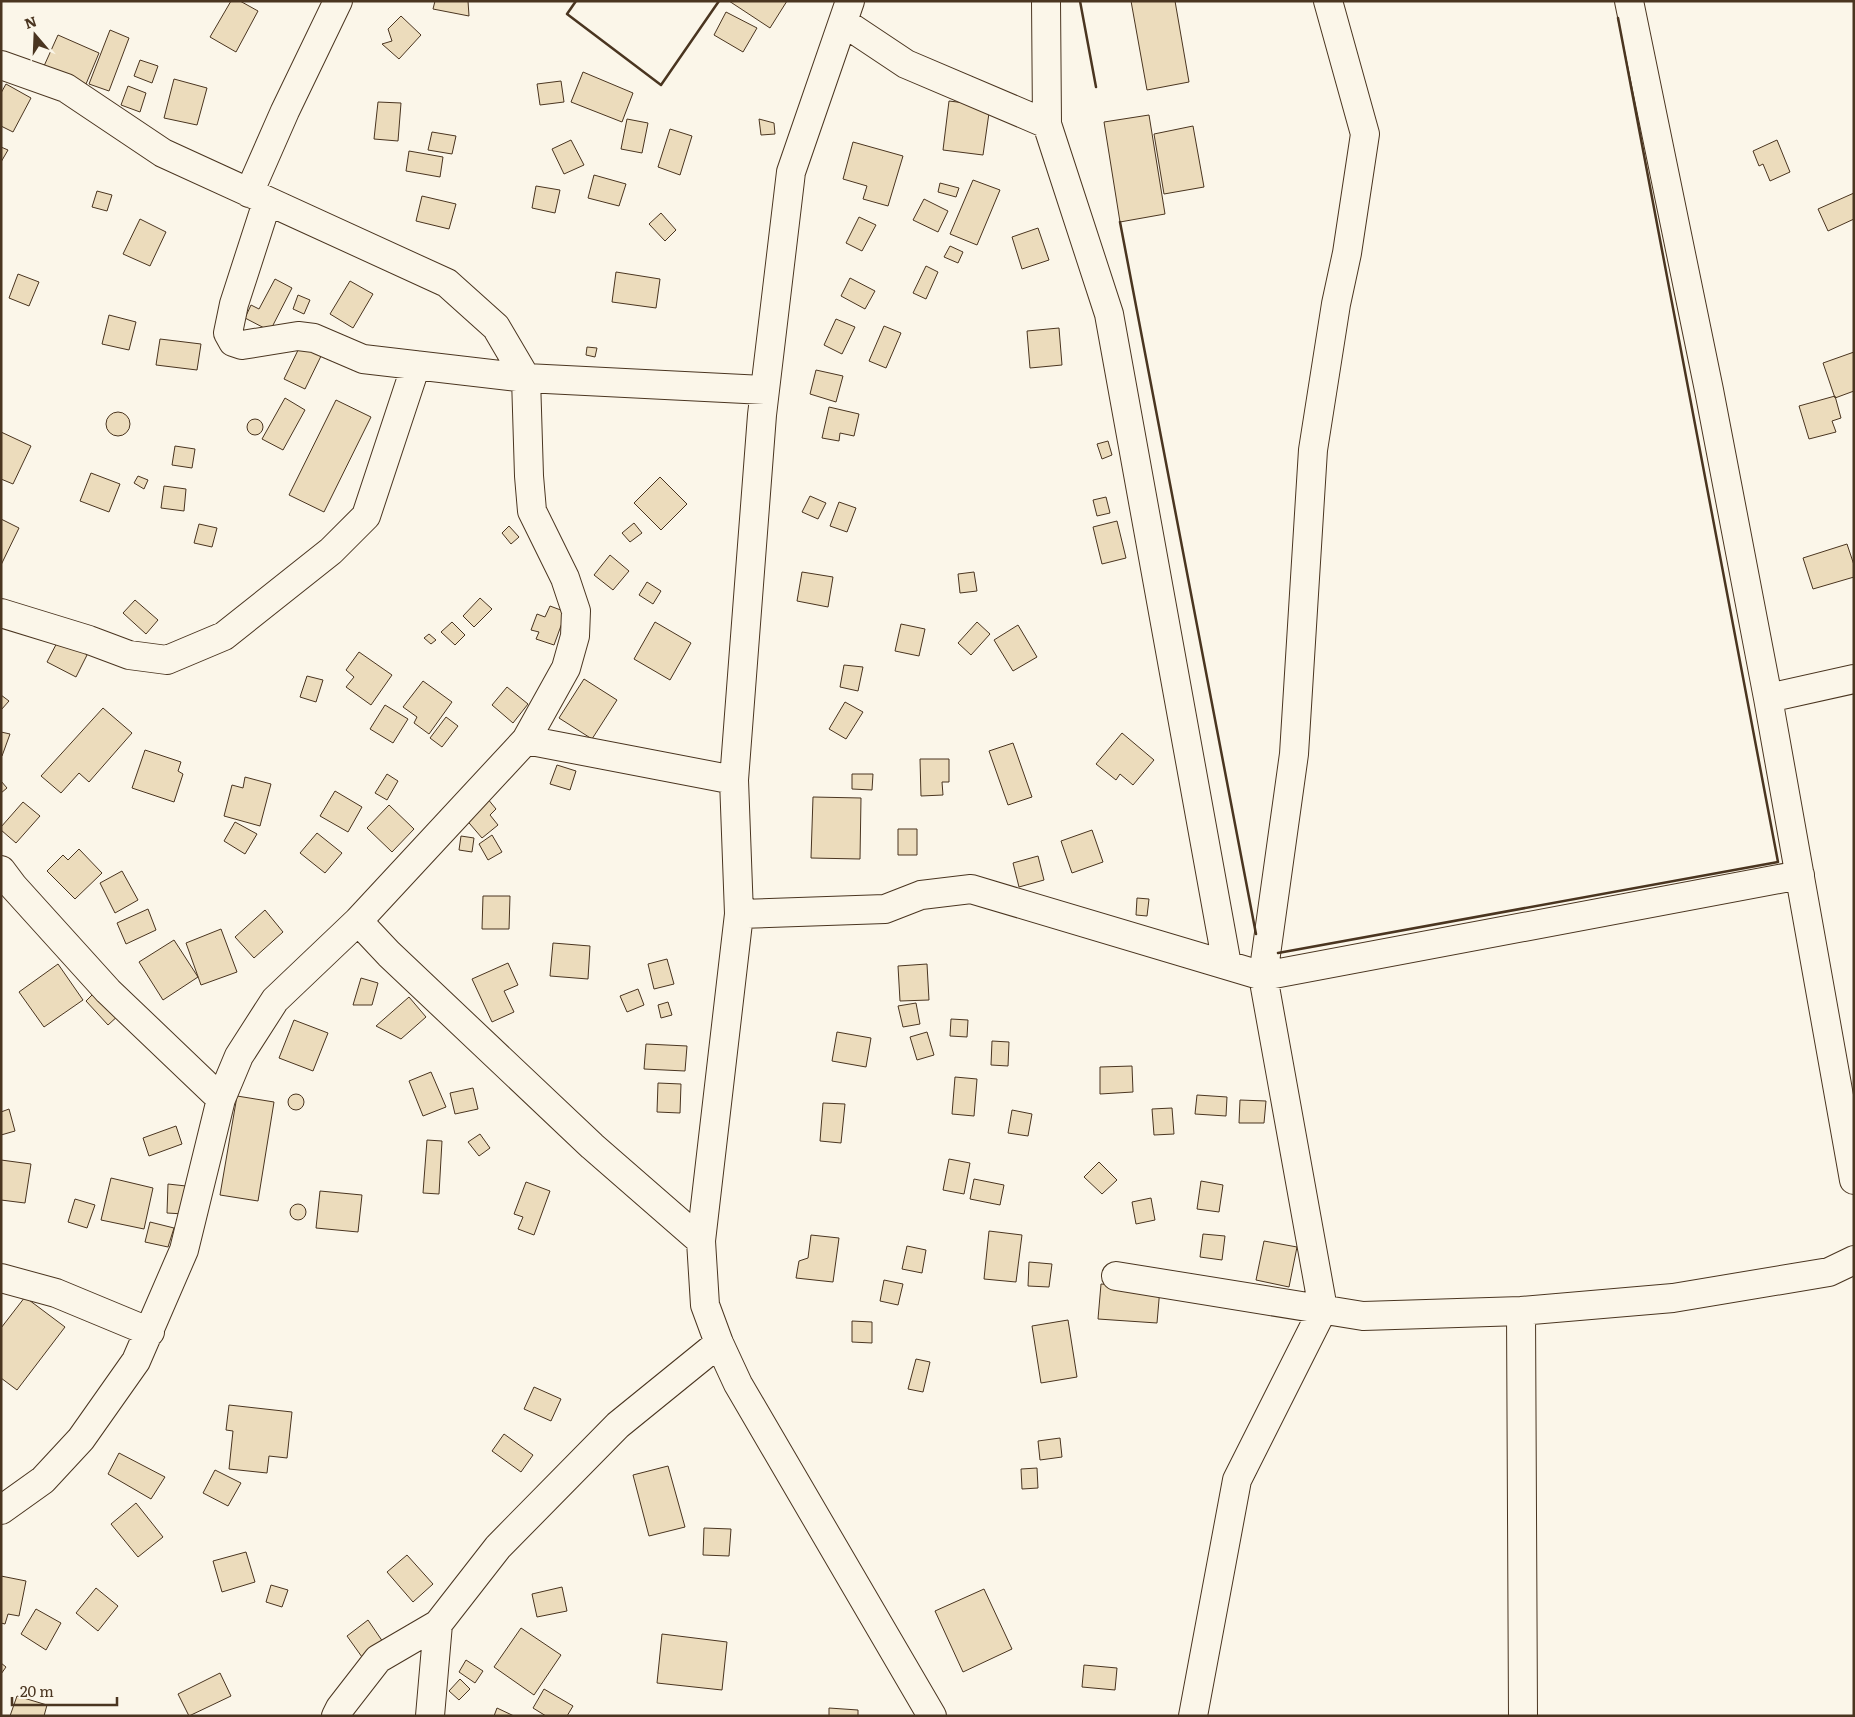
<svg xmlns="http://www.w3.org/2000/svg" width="1855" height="1717" viewBox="0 0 1855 1717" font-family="Literata,serif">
<rect width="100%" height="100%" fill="#fbf6e9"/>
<path fill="#ecdcbc" stroke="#4a3520" d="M231,1h9l18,10 -22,41 -26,-15z
M435,1h33l1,15 -36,-7z
M729,1h58l-17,27z
M1131,1h44l14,81 -42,8z
M726,12l31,16 -14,24 -29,-17z
M401,16l20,19 -22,24 -17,-15 10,-3 -4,-12z
M110,30l19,8 -20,53 -20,-7z
M58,35l41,18 -13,31 -42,-18z
M140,60l18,6 -6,17 -18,-7z
M583,72l50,21 -11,29 -51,-20z
M174,79l33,9 -10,37 -33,-7z
M561,81l3,21 -24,3 -3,-21z
M6,84l25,14 -18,34 -12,-6v-33z
M128,86l18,7 -6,19 -19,-7z
M949,101l41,5 -7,49 -40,-5z
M378,102l23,1 -3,38 -24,-2z
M1149,115l16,99 -45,8 -16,-100z
M627,119l21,4 -6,30 -21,-4z
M759,119l15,4 1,11 -14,1z
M1193,126l11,61 -40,7 -10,-60z
M670,129l22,7 -12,39 -22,-8z
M432,132l24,4 -4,18 -24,-4z
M571,140l13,25 -20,9 -12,-25z
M1777,140l13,32 -20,9 -7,-17 -4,2 -6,-15z
M853,142l50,14 -15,50 -25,-7 4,-13 -24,-7z
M1,147l7,3 -7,12z
M409,151l34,6 -3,20 -34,-6z
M594,175l32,9 -7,22 -31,-8z
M973,180l27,10 -23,55 -27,-11z
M940,183l19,5 -3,9 -18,-5z
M536,186l24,4 -5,23 -23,-5z
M97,191l15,4 -5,16 -15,-4z
M1854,193v26l-26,12 -10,-22z
M422,196l34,8 -7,25 -33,-8z
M924,199l24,12 -10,21 -25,-12z
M661,213l15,17 -11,11 -16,-17z
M859,217l17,8 -14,26 -16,-8z
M140,219l26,13 -16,34 -27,-12z
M1038,228l11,32 -27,9 -10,-32z
M950,246l13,6 -5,11 -14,-6z
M926,266l12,6 -12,27 -13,-6z
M616,272l44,7 -4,29 -44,-6z
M18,274l21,8 -10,24 -20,-8z
M850,278l25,13 -10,18 -24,-13z
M275,279l17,9 -22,43 -25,-13 6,-13 8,4z
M350,281l23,13 -20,34 -23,-14z
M298,295l12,5 -6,14 -11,-5z
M109,315l27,7 -7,28 -27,-6z
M836,319l19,8 -13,27 -18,-9z
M884,326l17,7 -15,35 -17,-7z
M1059,328l3,37 -32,3 -3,-37z
M160,339l41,5 -4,26 -41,-5z
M301,344l21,10 -17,35 -21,-10z
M587,347l10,1 -2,9 -9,-2z
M1854,352v39l-19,7 -12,-35z
M816,370l27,6 -7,26 -26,-8z
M1835,396l6,22 -9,3 4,11 -27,7 -10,-33z
M285,398l20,12 -22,40 -21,-11z
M336,400l35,17 -47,95 -35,-17z
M829,407l30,7 -5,22 -14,-3 -1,8 -17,-3z
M106 424a12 12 0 1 1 24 0a12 12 0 1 1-24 0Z
M247 427a8 8 0 1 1 16 0a8 8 0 1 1-16 0Z
M1,432l30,14 -18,38 -12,-5z
M1108,441l4,14 -10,4 -5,-15z
M175,446l20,3 -3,19 -20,-3z
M91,473l29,11 -11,28 -29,-11z
M138,476l10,4 -4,9 -10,-6z
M660,477l27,27 -26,26 -27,-27z
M164,486l22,3 -2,22 -23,-3z
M810,496l16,7 -8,16 -16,-7z
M1106,497l4,16 -13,3 -4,-16z
M839,502l17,6 -9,24 -17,-6z
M1,519l18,9 -18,37z
M1117,521l9,37 -24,6 -9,-37z
M634,523l8,10 -12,9 -8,-9z
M199,524l18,4 -5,19 -18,-4z
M509,526l10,11 -8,7 -9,-11z
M1847,544l7,21v12l-41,12 -10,-31z
M610,555l19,16 -16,19 -19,-15z
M802,572l31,5 -5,30 -31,-6z
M974,572l3,19 -17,2 -2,-19z
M647,582l14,9 -8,13 -14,-9z
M480,598l12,11 -18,18 -11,-11z
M135,600l23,20 -12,14 -23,-21z
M550,606l16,6 -12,33 -18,-6 3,-7 -8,-2 6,-16 8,3z
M452,622l13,13 -10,10 -14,-13z
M655,622l36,21 -21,37 -36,-21z
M977,622l13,12 -19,21 -13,-12z
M901,624l24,5 -6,27 -24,-5z
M1018,625l19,32 -24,14 -19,-31z
M429,634l7,6 -5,4 -7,-6z
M61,635l29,14 -14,28 -29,-15z
M359,652l33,23 -21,30 -25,-18 8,-10 -8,-7z
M844,665l19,2 -5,24 -18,-4z
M307,676l16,4 -7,22 -16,-5z
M584,679l33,21 -25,39 -33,-21z
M423,681l29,21 -23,32 -15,-11 3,-6 -14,-10z
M507,687l21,17 -15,19 -21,-18z
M1,695l8,6 -8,9z
M845,702l18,10 -17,27 -17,-10z
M385,705l23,14 -15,24 -23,-14z
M103,708l29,25 -43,49 -10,-9 -18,20 -20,-17z
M446,717l12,9 -16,21 -12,-9z
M1,732l9,2 -8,22h-1z
M1122,733l32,27 -21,25 -13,-11 -4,6 -20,-16z
M1013,743l19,54 -24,8 -19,-54z
M145,750l36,12 -3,9 5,3 -9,28 -42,-14z
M920,759h29v23h-7l1,13 -22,1z
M557,765l19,6 -6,19 -20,-6z
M387,774l11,7 -11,19 -12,-7z
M852,774h21l-1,16 -20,-1z
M245,777l26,7 -11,42 -36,-10 8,-31 11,3z
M1,781l6,7 -6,5z
M335,791l27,16 -14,25 -28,-16z
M813,797l48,1 -1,61 -49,-1z
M487,798l9,11 -6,6 8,10 -16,13 -18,-21z
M23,802l17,14 -24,27 -15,-13v-3z
M389,805l25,24 -22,23 -25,-24z
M235,822l22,12 -12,20 -21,-13z
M898,829h19v26h-19z
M1092,830l11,32 -31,11 -11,-32z
M317,833l25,20 -17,20 -25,-20z
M492,835l10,17 -14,8 -9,-16z
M461,836l13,2 -2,14 -13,-2z
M79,849l23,24 -27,26 -28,-28 16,-16 5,5z
M1038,856l6,24 -25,7 -6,-24z
M122,871l16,29 -23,13 -15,-30z
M483,896h27l-1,33h-27z
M1137,898l12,1 -2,17 -11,-1z
M148,909l8,21 -30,14 -9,-21z
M265,910l18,22 -29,26 -19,-21z
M221,929l16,43 -36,13 -15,-42z
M174,940l24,37 -35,23 -24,-38z
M553,943l37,3 -2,33 -38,-3z
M667,959l7,25 -20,5 -6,-25z
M508,963l10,22 -14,6 10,21 -22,10 -20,-43z
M58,964l25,36 -39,27 -25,-35z
M927,964l2,36 -29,1 -2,-35z
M361,978l17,5 -6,22h-19z
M638,989l6,16 -17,7 -7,-16z
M97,990l23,24 -12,11 -22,-24z
M409,997l17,20 -25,22 -25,-13z
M668,1002l4,13 -11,3 -3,-13z
M916,1003l4,21 -17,3 -5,-21z
M951,1019l17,1 -1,17 -17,-1z
M294,1020l34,13 -15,38 -34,-13z
M837,1032l34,6 -5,29 -34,-6z
M927,1032l7,23 -17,5 -7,-23z
M992,1041l17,1 -1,24 -17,-1z
M646,1044l41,2 -2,25 -41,-2z
M1132,1066l1,26 -33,2v-27z
M431,1072l15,35 -23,9 -14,-35z
M955,1077l22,2 -3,37 -22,-2z
M658,1083l23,1 -1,29 -23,-1z
M473,1088l5,21 -23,5 -5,-21z
M288 1102a8 8 0 1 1 16 0a8 8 0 1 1-16 0Z
M1197,1095l30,2 -1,19 -31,-2z
M237,1096l37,6 -16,99 -38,-6z
M1240,1100l26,1 -2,22h-25z
M823,1103l22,1 -4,39 -21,-2z
M1172,1108l2,26 -20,1 -2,-26z
M9,1109l6,22 -14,4v-23z
M1012,1110l20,4 -4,22 -20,-3z
M176,1126l6,18 -33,12 -6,-18z
M480,1134l10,14 -11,8 -11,-14z
M427,1140l15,1 -3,53 -16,-1z
M949,1159l21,4 -6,31 -21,-4z
M1,1160l30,4 -6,39 -24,-3z
M1099,1162l18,18 -15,14 -18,-17z
M111,1178l42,10 -9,41 -43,-9z
M974,1179l30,6 -4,20 -30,-6z
M1201,1181l22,4 -4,27 -22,-3z
M526,1182l24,9 -16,44 -16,-6 5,-12 -9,-3z
M168,1184l18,2 -2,28 -17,-1z
M320,1191l42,4 -4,37 -42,-4z
M1151,1198l4,22 -19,4 -4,-22z
M75,1199l20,6 -8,23 -19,-6z
M290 1212a8 8 0 1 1 16 0a8 8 0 1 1-16 0Z
M150,1222l24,6 -6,19 -23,-5z
M989,1231l33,4 -6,47 -32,-3z
M1203,1234l22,2 -3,24 -22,-3z
M811,1235l28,3 -6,44 -37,-4 3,-17 9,-3z
M1264,1241l33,6 -8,40 -33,-7z
M907,1246l19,4 -4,23 -20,-4z
M1029,1262l23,2 -3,23 -21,-1z
M884,1280l19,4 -5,21 -18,-4z
M1101,1284l59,4 -3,35 -59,-4z
M25,1297l40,30 -48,63 -16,-12v-50z
M1068,1320l9,57 -36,6 -9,-57z
M852,1321l20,1v21l-20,-1z
M916,1359l14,3 -7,30 -15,-3z
M534,1387l27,12 -10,22 -27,-12z
M229,1405l63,7 -5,46 -18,-2 -2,17 -38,-4 4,-38 -7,-1z
M504,1434l29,21 -12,17 -29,-21z
M1060,1438l2,19 -22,3 -2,-19z
M119,1453l46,24 -14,22 -43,-25z
M668,1466l17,61 -36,9 -16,-61z
M1037,1468l1,20 -16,1 -1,-20z
M215,1470l26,13 -13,23 -25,-13z
M136,1503l27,34 -25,20 -27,-33z
M704,1528l27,1 -2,27 -26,-1z
M246,1552l9,30 -33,10 -9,-31z
M407,1555l26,29 -20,18 -26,-30z
M1,1576l25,5 -7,35 -11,-2 -3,10 -4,-1z
M271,1585l17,5 -6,17 -16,-5z
M562,1587l5,24 -30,6 -5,-23z
M96,1588l22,18 -20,25 -22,-18z
M984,1589l28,60 -49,23 -28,-61z
M36,1609l25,14 -15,27 -25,-16z
M368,1620l15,22 -21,15 -15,-21z
M521,1628l40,27 -27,40 -40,-28z
M662,1634l65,8 -5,48 -65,-7z
M466,1660l17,11 -8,12 -16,-11z
M1,1663l5,4 -5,7z
M1084,1665l33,3 -2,22 -33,-3z
M220,1673l11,23 -42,20 -11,-22z
M460,1679l10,10 -11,11 -10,-9z
M544,1689l29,17 -6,10h-21l-13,-8z
M17,1696l30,9 -3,11h-34z
M497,1708l17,8h-20z
M829,1708l29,2v6h-29z"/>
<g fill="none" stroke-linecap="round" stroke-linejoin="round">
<g stroke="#4a3520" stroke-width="30">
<path id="minor" d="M850,1l-59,171 -29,243 -28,365 5,134 -38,327 4,64 14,38 19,41 194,332
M1046,1l1,123 62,190 118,651
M1629,1l80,389 59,308 86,482
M843,22l63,42 141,60
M1,65l65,23 97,65 284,130 49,44 30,51 3,98 3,35 33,67 11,33 -1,25 -9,32 -40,72 -168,181 -83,79 -36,56 -18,43 -37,151 -48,111 -55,78 -38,41 -42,30
M249,193l36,-82 53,-110
M267,202l-33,102 -6,29 5,9 9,3 56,-9 16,2 49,21 163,19 239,12
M1,613l88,27 40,15 38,5 57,-24 107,-85 35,-35 50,-151
M1768,698l86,-19
M526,740l208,40
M1,870l12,16 95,105 113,108
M739,914l146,-5 36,-14 50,-6 292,87 537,-101
M358,921l31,33 203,192 109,95
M1116,1276l247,40 158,-5 152,-13 156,-26 25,-12
M1,1278l55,15 94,39
M1521,1311l2,405
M336,1716l4,-8 38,-49 60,-35 60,-77 120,-122 101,-82
M430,1716l8,-92
M1193,1716l44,-236 86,-171 -60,-333 31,-222 19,-304 23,-146 11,-51 18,-119 -37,-133"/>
</g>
<use href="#minor" stroke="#fbf6e9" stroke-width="28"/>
<path stroke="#4a3520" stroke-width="2.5" d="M576,1l-9,13 94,71 58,-84
M1080,1l16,86
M1120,222l136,712
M1278,953l500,-91 -160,-844"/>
</g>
<rect width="1855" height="1717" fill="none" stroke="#4a3520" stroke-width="5"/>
<g transform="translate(35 35) rotate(341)" stroke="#fbf6e9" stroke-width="4" paint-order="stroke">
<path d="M0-4L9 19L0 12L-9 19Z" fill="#4a3520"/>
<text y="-8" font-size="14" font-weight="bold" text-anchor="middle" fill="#4a3520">N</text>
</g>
<path d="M12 1697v8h105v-8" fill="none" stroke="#4a3520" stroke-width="2.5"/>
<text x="20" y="1697" font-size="15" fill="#4a3520" stroke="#fbf6e9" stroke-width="4" paint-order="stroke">20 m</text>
</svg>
